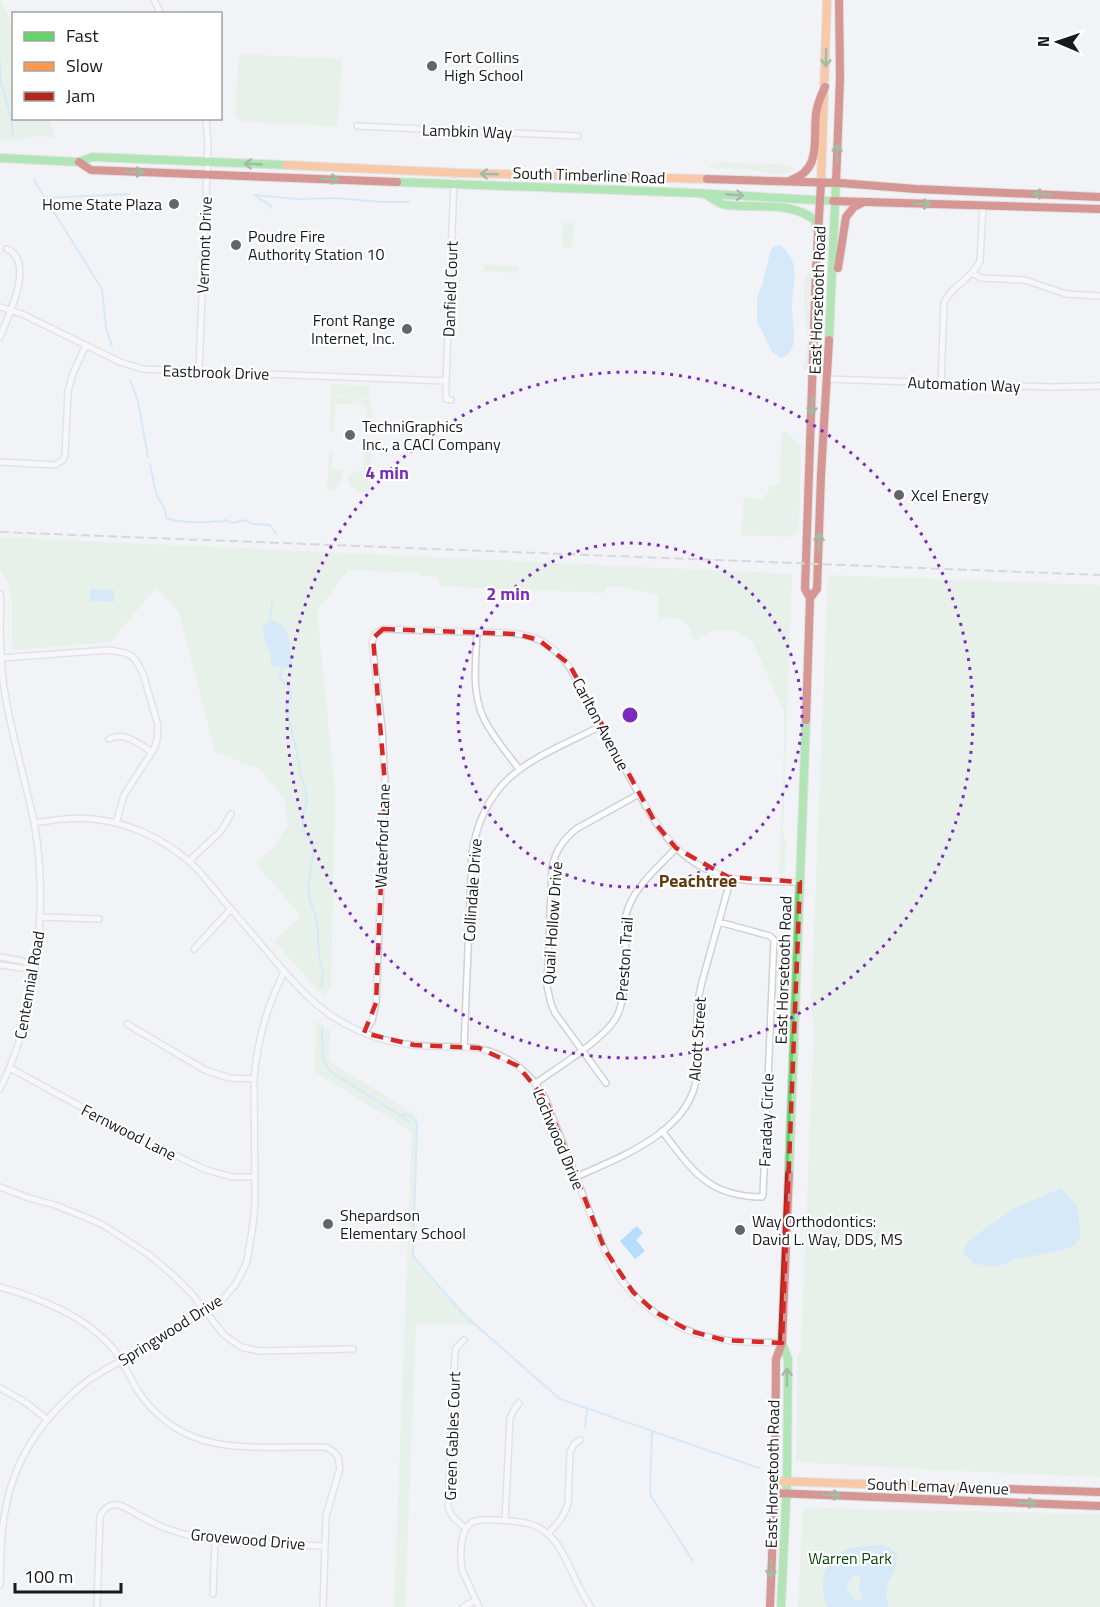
<svg xmlns="http://www.w3.org/2000/svg" width="1100" height="1607" viewBox="0 0 1100 1607" font-family="'Titillium Web',sans-serif">
<rect width="100%" height="100%" fill="#f2f3f6"/>
<path fill="#d9eed9" d="M0,0h1l12,27 1,91 34,1 8,19 -18,-2 -29,5 -9,-1z
M239,54l103,5 -4,67 -96,-4 -7,-6z
M716,162l70,3 8,2 -2,4 -6,3 -7,1 -31,-6 -40,-1z
M563,222l11,1 -2,25 -10,-1z
M484,265l34,1v4l-2,3 -32,-2z
M806,274h4l-2,94 -2,3 -2,-2 4,-29 -4,-33v-23z
M331,384l39,2v12l-39,-4z
M331,396l26,1 13,4 3,12 -1,17h-6l1,-24 -6,-1v-3l-7,-1v3h-19l-1,28h-5z
M785,432l8,6 8,10 -2,84 -7,2 -1,3 -50,-2c-1,-7 2,-13 2,-21 1,-6 -1,-10 1,-16l17,1 7,-6 1,-6 8,-2 3,-4 1,-43 1,-4z
M365,446h7l-2,44 -6,2h-6l-9,-7 -1,-10 8,-2v-2h8z
M329,451h4l-1,18 10,1c0,11 -3,20 -15,21z
M0,537l792,37 -9,258 3,11 -1,30 -6,2 5,-131v-33l-32,-70c-17,-15 -39,-15 -57,0 -9,-23 -13,-26 -37,-21v-25l-35,-8h-17l-2,6 -165,-7v-9l-17,-1v-3l-74,-3 -31,41 18,181 -4,195 -8,9 -49,-55 27,-25 -46,-53 16,-13 17,-25 -4,-26 -24,-30 -45,-17 -36,-140 -22,-25 -47,55 -95,8 -3,-3v-47l-5,-19 -7,-10z
M828,575l272,10v892l-161,-7 -143,-8 1,-106 4,-7 13,-322 -3,-19z
M316,1021l14,9 -1,31 88,54 -4,141 31,35 34,34 -62,-1 -11,283h-11l18,-475 -97,-60z
M803,1508l297,6v93h-302z"/>
<path fill="#b4defb" fill-rule="evenodd" d="M780,245c5,4 9,9 12,15 6,14 0,32 0,47 0,13 4,26 1,38 -2,7 -6,12 -13,13l-8,-6 -15,-31v-23l5,-13 9,-36 4,-3z
M90,589l24,1v12l-24,-1z
M274,621c14,4 15,17 16,30 1,5 2,10 3,15 -7,3 -12,0 -19,1l-4,-6 1,-5 -6,-16 -3,-13 6,-5z
M1061,1188l16,18 4,29 -6,10 -15,6 -44,8 -19,8 -22,-3 -12,-12 5,-11 45,-32z
M637,1226l6,7 -7,7 9,11 -10,8 -15,-18z
M881,1545l7,1 10,9c-2,20 -18,30 -9,52h-62c-8,-18 -5,-47 15,-56 11,-5 27,-5 39,-6zM855,1575l4,1 1,4 -1,8 3,9 -3,4 -5,-2 -7,-11v-4z"/>
<g fill="none" stroke-linecap="round" stroke-linejoin="round">
<path stroke="#b4defb" stroke-width="2" d="M0,61l1,21 10,37 2,16
M34,180l68,109 4,39 6,18
M254,195l42,4 40,-1 46,4h27
M257,197l13,8 1,3
M45,198l85,-4
M130,380l8,21 10,56
M150,464l5,25 2,7 8,13 1,9c12,5 39,5 52,3l4,1 4,-2 7,3 10,-3 10,4 17,1 6,9
M270,622l2,-21
M282,667l-2,12 9,8 2,10 -4,6 -1,7 11,42 4,24 4,12 2,13 -4,15v14l10,13v13l-5,31 2,14 5,12 3,18v11l2,20 3,10 -2,14
M322,1028c1,15 -2,32 9,44l78,49
M401,1116l5,-2 7,4 4,5 -4,133 50,58 97,85 199,69
M585,1427l2,-18
M652,1431l-2,59 1,6 42,65"/>
<g stroke="#d0d1d4" stroke-width="8">
<path id="street" d="M154,0l7,14
M357,126l221,10
M972,273l9,5 44,2 41,14 34,2
M0,307l22,7 98,48 23,7 303,12
M0,337c8,-21 36,-75 7,-88
M199,371l9,-226 -2,-27
M827,379l223,8 50,-1
M941,384l3,-81c7,-17 28,-24 36,-42l3,-56
M451,400l-5,-1v-18l8,-200
M0,462l55,3 8,-5 2,-5 3,-64 5,-18 13,-28
M0,594c2,12 0,24 0,36 1,21 1,43 5,64 7,43 20,85 29,128 15,82 3,192 -34,267
M477,632c-1,29 -6,60 7,87 9,18 23,34 35,50
M1,658l109,-8 15,3 8,4 5,7 5,10 15,51 -1,15 -3,9 -30,46 -8,28
M109,739c16,-8 30,5 43,13
M34,823c19,-3 39,-6 59,-4 35,3 71,20 98,44 10,9 18,20 27,31 17,20 35,41 53,62 18,21 37,44 61,60 24,16 52,26 81,29 16,2 33,1 50,2 37,1 66,21 83,53 13,33 26,66 38,98 11,28 21,59 38,83 20,27 52,47 83,55 25,7 51,6 77,7
M189,861l32,-30 10,-17
M40,917l59,2
M194,949l37,-40
M0,957l22,4 13,5
M0,965l21,3 12,-1
M127,1024l78,46 25,8 24,1
M364,1033l8,-12 4,-18 9,-219 -3,-56 -10,-86 3,-8 8,-5c29,1 58,2 86,3 24,1 51,-2 72,9 25,13 34,36 47,60 13,25 27,50 41,75 25,45 44,86 98,101 23,6 49,4 73,5
M464,1047l8,-194c13,-81 64,-94 129,-127
M10,1068l123,67 71,34 28,8h23
M536,1083c22,-16 69,-44 81,-67 11,-21 8,-75 9,-101 7,-28 31,-46 50,-67
M606,1083l-51,-70 -4,-9 -4,-18 5,-118c3,-17 11,-28 24,-39l63,-35
M662,1131c31,40 45,65 100,66l1,-2 11,-255 -4,-4 -51,-14
M576,1177c44,-20 115,-45 121,-102 2,-24 -2,-49 1,-73 2,-17 8,-33 12,-49 7,-25 14,-50 21,-75
M0,1187l29,11 26,7 30,12 18,8 45,29 27,23 17,17 32,41 17,12 18,4 94,-2
M0,1287c42,12 86,29 115,64 9,12 15,27 23,40 13,20 33,37 56,46 36,15 92,9 132,10l8,5 4,5 2,11 -14,48 -3,91
M464,1340l-8,8 -1,5 -7,154 4,9 13,12
M0,1388l25,14 22,17
M505,1521l5,-103 5,-10 4,-5
M548,1534c9,-10 17,-18 20,-31l2,-51 4,-8 6,-4
M0,1585c1,-24 0,-49 5,-73 9,-56 41,-99 85,-133l131,-78 14,-16 8,-15 4,-9 6,-37 2,-22 -1,-123c3,-39 13,-73 30,-107
M213,1594l2,-54
M97,1607l3,-91c4,-7 9,-13 18,-11 6,1 12,5 17,8 11,6 21,12 33,16 48,18 106,14 157,17
M463,1607l13,-7
M479,1607l-17,-37c-2,-11 -2,-36 6,-44 2,-3 4,-4 7,-5 10,-3 45,0 55,3 7,2 14,6 20,12 17,16 25,50 41,71"/>
</g>
<g stroke="#d0d1d4" stroke-width="10">
<path id="fast" d="M0,158l79,4 13,-5 194,8
M397,182l298,11 138,8
M705,194c5,3 11,7 17,10 7,2 16,2 24,2 24,1 48,-2 69,14l1,8
M829,340l7,-157
M789,1174l17,-454
M781,1607l6,-126 1,-122 -6,-16"/>
</g>
<g stroke="#d0d1d4" stroke-width="10">
<path id="slow" d="M286,165l174,8 247,6
M821,183l6,-183
M775,1481l233,8"/>
</g>
<g stroke="#d0d1d4" stroke-width="10">
<path id="jam" d="M79,162l12,8 306,12
M707,179l133,4 76,6 184,8
M791,180c31,-11 22,-39 25,-66 1,-10 5,-18 9,-27
M836,183l4,-105 -1,-78
M833,201l267,8
M838,268l8,-51 8,-10 8,-4
M810,598l7,-9 4,-114 8,-135
M806,720l4,-122 -5,-9 11,-320 5,-86
M1008,1489l92,3
M774,1493l326,13
M770,1607l5,-126 1,-122 6,-16 7,-169"/>
</g>
<use href="#street" stroke="#fdfdfe" stroke-width="5"/>
<use href="#fast" stroke="#63d668" stroke-width="8"/>
<use href="#slow" stroke="#ff974d" stroke-width="8"/>
<use href="#jam" stroke="#b3261e" stroke-width="8"/>
<path stroke="#b9b9ba" stroke-width="2" stroke-dasharray="9 4.5" stroke-linecap="butt" d="M0,532l1100,43"/>
</g>
<defs><path id="oneway-shaft" d="M-6 0H5M1.5-3L5.5 0L1.5 3" fill="none" stroke-width="1.6" stroke-linecap="round" stroke-linejoin="round" transform="scale(1.5)"/></defs>
<g stroke="#3e7842">
<use href="#oneway-shaft" transform="translate(826 58) rotate(91)"/>
<use href="#oneway-shaft" transform="translate(837 153) rotate(-88)"/>
<use href="#oneway-shaft" transform="translate(253 164) rotate(-177)"/>
<use href="#oneway-shaft" transform="translate(135 172) rotate(2)"/>
<use href="#oneway-shaft" transform="translate(489 174) rotate(-178)"/>
<use href="#oneway-shaft" transform="translate(330 179) rotate(2)"/>
<use href="#oneway-shaft" transform="translate(1042 194) rotate(-178)"/>
<use href="#oneway-shaft" transform="translate(735 195) rotate(4)"/>
<use href="#oneway-shaft" transform="translate(922 204) rotate(2)"/>
<use href="#oneway-shaft" transform="translate(812 406) rotate(92)"/>
<use href="#oneway-shaft" transform="translate(819 542) rotate(-88)"/>
<use href="#oneway-shaft" transform="translate(787 1377) rotate(-89)"/>
<use href="#oneway-shaft" transform="translate(832 1495) rotate(2)"/>
<use href="#oneway-shaft" transform="translate(1027 1503) rotate(2)"/>
<use href="#oneway-shaft" transform="translate(771 1569) rotate(92)"/>
</g>
<path d="M0 0H1100V1607H0ZM383,629l134,5 22,6 30,24 87,160 20,24 52,29 72,5 -18,461 -58,-3 -34,-9 -35,-19 -22,-20 -28,-42 -59,-150 -28,-34 -39,-18 -65,-3 -50,-12 12,-30 9,-219 -12,-146z" fill="#f2f3f6" fill-opacity=".55" fill-rule="evenodd"/>
<path fill="none" stroke="#d62828" stroke-width="4.5" stroke-dasharray="12 8" stroke-linejoin="round" d="M383,629l134,5 22,6 30,24 87,160 20,24 52,29 72,5 -18,461 -58,-3 -34,-9 -35,-19 -22,-20 -28,-42 -59,-150 -28,-34 -39,-18 -65,-3 -50,-12 12,-30 9,-219 -12,-146z"/>
<g fill="none" stroke="#7b2cbf" stroke-width="3" stroke-dasharray="3 6">
<circle cx="630" cy="715" r="172"/>
<circle cx="630" cy="715" r="343"/>
</g>
<g fill="#646568" stroke="#fff" stroke-width="2">
<circle cx="432" cy="66" r="6"/>
<circle cx="174" cy="204" r="6"/>
<circle cx="236" cy="245" r="6"/>
<circle cx="407" cy="329" r="6"/>
<circle cx="350" cy="435" r="6"/>
<circle cx="899" cy="495" r="6"/>
<circle cx="328" cy="1224" r="6"/>
<circle cx="740" cy="1230" r="6"/>
</g>
<g text-anchor="middle" stroke-width="4.5" stroke-linejoin="round" paint-order="stroke">
<g font-size="16" fill="#18191b" stroke="#fff" text-anchor="start">
<text x="444" y="63">Fort Collins<tspan x="444" dy="18">High School</tspan></text>
<text x="162" y="210" text-anchor="end">Home State Plaza</text>
<text x="248" y="242">Poudre Fire<tspan x="248" dy="18">Authority Station 10</tspan></text>
<text x="395" y="326" text-anchor="end">Front Range<tspan x="395" dy="18">Internet, Inc.</tspan></text>
<text x="362" y="432">TechniGraphics<tspan x="362" dy="18">Inc., a CACI Company</tspan></text>
<text x="911" y="501">Xcel Energy</text>
<text x="340" y="1221">Shepardson<tspan x="340" dy="18">Elementary School</tspan></text>
<text x="752" y="1227">Way Orthodontics:<tspan x="752" dy="18">David L. Way, DDS, MS</tspan></text>
</g>
<g font-size="16" fill="#18191b" stroke="#fff">
<text transform="translate(467 131) rotate(2)" y="6">Lambkin Way</text>
<text transform="translate(589 175) rotate(2)" y="6">South Timberline Road</text>
<text transform="translate(204 245) rotate(-88)" y="6">Vermont Drive</text>
<text transform="translate(450 289) rotate(-88)" y="6">Danfield Court</text>
<text transform="translate(817 300) rotate(-88)" y="6">East Horsetooth Road</text>
<text transform="translate(216 372) rotate(2)" y="6">Eastbrook Drive</text>
<text transform="translate(964 384) rotate(2)" y="6">Automation Way</text>
<text transform="translate(601 724) rotate(62)" y="6">Carlton Avenue</text>
<text transform="translate(382 836) rotate(-88)" y="6">Waterford Lane</text>
<text transform="translate(472 890) rotate(-86)" y="6">Collindale Drive</text>
<text transform="translate(552 923) rotate(-86)" y="6">Quail Hollow Drive</text>
<text transform="translate(624 959) rotate(-86)" y="6">Preston Trail</text>
<text transform="translate(783 970) rotate(-88)" y="6">East Horsetooth Road</text>
<text transform="translate(29 985) rotate(-80)" y="6">Centennial Road</text>
<text transform="translate(697 1039) rotate(-86)" y="6">Alcott Street</text>
<text transform="translate(766 1120) rotate(-88)" y="6">Faraday Circle</text>
<text transform="translate(129 1132) rotate(27)" y="6">Fernwood Lane</text>
<text transform="translate(559 1139) rotate(67)" y="6">Lochwood Drive</text>
<text transform="translate(170 1330) rotate(-32)" y="6">Springwood Drive</text>
<text transform="translate(452 1436) rotate(-88)" y="6">Green Gables Court</text>
<text transform="translate(772 1474) rotate(-89)" y="6">East Horsetooth Road</text>
<text transform="translate(938 1486) rotate(2)" y="6">South Lemay Avenue</text>
<text transform="translate(248 1539) rotate(5)" y="6">Grovewood Drive</text>
</g>
<g font-size="16" fill="#04490a" stroke="#fff">
<text x="850" y="1564">Warren Park</text>
</g>
<g font-size="18" font-weight="bold" fill="#61390c" stroke="#fff">
<text x="698" y="887">Peachtree</text>
</g>
</g>
<circle cx="630" cy="715" r="9" fill="#7b2cbf" stroke="#fff" stroke-width="3"/>
<g font-size="18" text-anchor="middle" font-weight="bold" fill="#7b2cbf" stroke="#fff" stroke-width="4.5" stroke-linejoin="round" paint-order="stroke">
<text x="387" y="479">4 min</text>
<text x="508" y="600">2 min</text>
</g>
<rect x="12" y="12" width="210" height="108" fill="#ffffff" stroke="#a3a3a4" stroke-width="1.5"/>
<rect x="24" y="32" width="30" height="9" fill="#63d668" stroke="#a3a3a4" stroke-width="1.5"/>
<text x="66" y="42" font-size="18" fill="#18191b">Fast</text>
<rect x="24" y="62" width="30" height="9" fill="#ff974d" stroke="#a3a3a4" stroke-width="1.5"/>
<text x="66" y="72" font-size="18" fill="#18191b">Slow</text>
<rect x="24" y="92" width="30" height="9" fill="#b3261e" stroke="#a3a3a4" stroke-width="1.5"/>
<text x="66" y="102" font-size="18" fill="#18191b">Jam</text>
<g transform="translate(1058 42) rotate(272)" stroke="#ffffff" stroke-width="4.5" paint-order="stroke">
<path d="M0-4.5L10 22L0 15L-10 22Z" fill="#18191b"/>
<text y="-9" font-size="16" font-weight="bold" text-anchor="middle" fill="#18191b">N</text>
</g>
<path d="M15 1583v9h106v-9" fill="none" stroke="#18191b" stroke-width="3"/>
<text x="24" y="1583" font-size="18" fill="#18191b" stroke="#ffffff" stroke-width="4.5" paint-order="stroke">100 m</text>
</svg>
